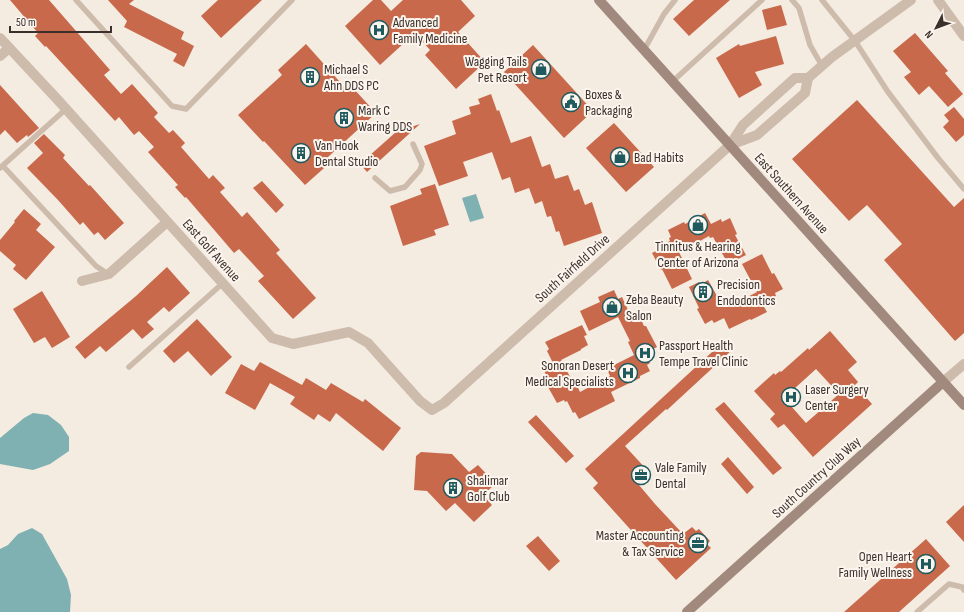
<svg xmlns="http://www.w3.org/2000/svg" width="964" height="612" font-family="'Sofia Sans Condensed',sans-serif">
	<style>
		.water { fill: #7fb0b2 }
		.building { fill: #c8694b; fill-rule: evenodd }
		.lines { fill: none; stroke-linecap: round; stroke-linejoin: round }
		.lane { stroke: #cdbbac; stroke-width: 5.5 }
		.street { stroke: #cdbbac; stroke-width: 10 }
		.secondary { stroke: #a18a7d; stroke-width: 10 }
		.labels { text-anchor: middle; stroke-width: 4; stroke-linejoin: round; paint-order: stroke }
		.poi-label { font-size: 14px; fill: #3b302b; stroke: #fbf5ee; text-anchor: start }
		.street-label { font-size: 14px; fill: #3b302b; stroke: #fbf5ee }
	</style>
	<rect width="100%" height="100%" fill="#f4ebe1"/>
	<path class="water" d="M476,194L484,218L470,222L462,198Z
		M33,413L48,415L61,425L69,437V451L50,464L33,470L0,464V438L24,418Z
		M32,528L42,534L67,579L71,595L70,612H0V549L8,545L18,534Z"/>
	<path class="building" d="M10,0H49L110,70L104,75L121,94L132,84L158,113L154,117L169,133L173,130L185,143L181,147L209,179L213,175L225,188L220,192L242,217L247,212L280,250L276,253L316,298L293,319L258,281L264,276L239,249L234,253L186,197L185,198L175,187L178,185L148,152L154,147L139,131L134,135L119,117L115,121L46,46L45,47L35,36L38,33Z
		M108,0H134L129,4L184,32L181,39L194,46L184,67L173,61L177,54L124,27L127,21Z
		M218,0H262L221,38L201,16Z
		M373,0H381L391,11L403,0H461L475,16L458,32L485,62L456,89L425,55L430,50L415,33L380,65L345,26Z
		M694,0H730L689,36L673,19Z
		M781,5L787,25L767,30L762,10Z
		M915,33L948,71L945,73L963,94L948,107L929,86L919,95L904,77L911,72L893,51Z
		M776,36L784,64L755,72L762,85L739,98L716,58L739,44L740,46Z
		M306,44L348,91L352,87L376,113L328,157L332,161L305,185L264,141L263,142L238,115L282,75L278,70Z
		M533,45L593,111L564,138L504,72Z
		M0,85L39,128L28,137L27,135L17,143L5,130L0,135Z
		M491,94L497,111L499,110L511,143L531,136L542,167L550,164L555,179L568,175L574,191L579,189L585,205L592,202L602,233L564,246L559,231L556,232L551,216L547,217L542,201L535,204L529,188L515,193L510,177L502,180L492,152L463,162L468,176L439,186L424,146L456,134L452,121L471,114L469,107L480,104L478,99Z
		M857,100L954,207L964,198V333L955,341L884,260L902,244L867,205L849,221L792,159Z
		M954,107L964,119V135L956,142L943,127L949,121L944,115Z
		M614,123L654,167L626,192L586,148Z
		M420,124L367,172L360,164L396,132Z
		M44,134L65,155L63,158L89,186L90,185L124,223L105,240L98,232L94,235L83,222L80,225L58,200L27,168L43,153L34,143Z
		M262,181L284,205L276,213L253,188Z
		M435,184L449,225L434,230L436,235L403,246L390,206L422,194L420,189Z
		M24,209L41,224L36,230L55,247L26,280L13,269L16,265L0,251V240L15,222L14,221Z
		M705,213L711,224L721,219L722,222L730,218L737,234L735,235L746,255L736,260L735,258L727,262L713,237L710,238L709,236L700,241L699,240L678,250L692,279L672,289L662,269L661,270L652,253L660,249L658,247L670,241L669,238L671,237L668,230L684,222L685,224Z
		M762,254L772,274L774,273L783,289L775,293L776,296L765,302L766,304L763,305L767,312L751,320L750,319L729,329L724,318L714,323L712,320L705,324L697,309L699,308L689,287L699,282L700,285L708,280L722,305L725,304L726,306L735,301L736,303L757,292L742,264Z
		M167,267L190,293L169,312L164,307L147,322L154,329L142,339L133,329L106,352L100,346L85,359L75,347L136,296Z
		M614,290L618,299L622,297L628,310L630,309L632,313L637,311L644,326H646L657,347L645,353L650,363L647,365L650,371L640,376V378L611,392L615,401L579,419L575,412L573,413L567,401L565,402L564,400L557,403L548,387L551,386L542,366L552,361L547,351L549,349L545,342L582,325L587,335L584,336L588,345L581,349V350L561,360L574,384L576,383L580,392L610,376L607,369L614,366V365L634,355L628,342L630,341L618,317L589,331L580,311L600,302L598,297Z
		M42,291L70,337L52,348L45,337L34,343L13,309Z
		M197,319L232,357L211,376L188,351L174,363L163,351Z
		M830,331L857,362L848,370L858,382L855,385L872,404L813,457L784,424L778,428L770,419L775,414L754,391L774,373L775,375L780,371L781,372L808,348L809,350ZM816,369L839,394L806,423L784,398Z
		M724,341L732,350L667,410L666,409L625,446L647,470L644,472L648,477L639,485L655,504L683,534L692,527L696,531L699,529L710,541L707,544L711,548L676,580L593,488L598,483L585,469Z
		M260,362L302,385L306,378L326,390L331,383L363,402L365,399L401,428L383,451L336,413L330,422L318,414L314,420L290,404L295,397L270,383L255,410L225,393L241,364L254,371Z
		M724,402L782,468L773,475L715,409Z
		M536,415L574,456L566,463L528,422Z
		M421,452L452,454L469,472L478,465L493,481V486L483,495L492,505L474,522L455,503L446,511L427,491L414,490L416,456Z
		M728,457L754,487L747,494L721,464Z
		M964,505V542L946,522Z
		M538,536L560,561L549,571L526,546Z
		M926,539L950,566L899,612H844Z"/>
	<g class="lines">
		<path class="lane" d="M76,0L172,106L186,109L292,0
			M792,0L799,8L810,45L822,66
			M822,0L855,41L888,92L938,158L964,189
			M644,50L664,14L675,0
			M673,81L762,0
			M3,166L96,266L108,274
			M0,168L66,109
			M375,178L390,191L405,187L420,170L422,164L413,144
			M129,367L223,283
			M917,612L949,584L962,587L964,590"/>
		<path class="street" d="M938,0L964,36
			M0,38L57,99L272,338L293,344L349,332L368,343L420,401L432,410L444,403L730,145L743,125L795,78H808
			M0,56L9,48
			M730,145L757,135L805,93L808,78L832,57L911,0
			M82,281L109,274L167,222
			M943,382L964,364"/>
		<path class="secondary" d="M599,0L964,405
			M687,612L943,382"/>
	</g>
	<defs>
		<g id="hospital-ring" transform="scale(1)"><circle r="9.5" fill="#fbf5ee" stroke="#1f5a5e" stroke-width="1.5"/><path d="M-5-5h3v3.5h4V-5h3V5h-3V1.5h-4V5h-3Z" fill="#1f5a5e"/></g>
		<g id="shop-ring" transform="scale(1)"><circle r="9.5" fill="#fbf5ee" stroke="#1f5a5e" stroke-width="1.5"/><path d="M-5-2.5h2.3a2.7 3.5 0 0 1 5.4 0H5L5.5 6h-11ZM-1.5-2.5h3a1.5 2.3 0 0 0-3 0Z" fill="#1f5a5e"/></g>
		<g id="building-ring" transform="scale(1)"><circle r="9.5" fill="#fbf5ee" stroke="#1f5a5e" stroke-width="1.5"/><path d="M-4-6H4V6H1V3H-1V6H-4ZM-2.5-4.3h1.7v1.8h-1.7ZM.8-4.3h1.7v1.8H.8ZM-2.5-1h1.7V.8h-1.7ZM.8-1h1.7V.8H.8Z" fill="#1f5a5e"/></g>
		<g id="civic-ring" transform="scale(1)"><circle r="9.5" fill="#fbf5ee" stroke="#1f5a5e" stroke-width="1.5"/><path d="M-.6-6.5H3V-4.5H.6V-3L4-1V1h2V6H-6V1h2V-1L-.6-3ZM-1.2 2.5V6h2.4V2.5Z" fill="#1f5a5e"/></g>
		<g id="office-ring" transform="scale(1)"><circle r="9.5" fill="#fbf5ee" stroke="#1f5a5e" stroke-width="1.5"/><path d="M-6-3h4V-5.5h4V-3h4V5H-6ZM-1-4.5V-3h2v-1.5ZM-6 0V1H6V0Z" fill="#1f5a5e"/></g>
	</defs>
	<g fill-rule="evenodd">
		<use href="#hospital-ring" x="379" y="30"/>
		<use href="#shop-ring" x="541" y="69"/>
		<use href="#building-ring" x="310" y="77"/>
		<use href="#civic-ring" x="571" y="102"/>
		<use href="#building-ring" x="344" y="118"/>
		<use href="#building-ring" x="301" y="153"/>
		<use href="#shop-ring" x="620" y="157"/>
		<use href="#shop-ring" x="698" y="225"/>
		<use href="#building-ring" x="703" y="292"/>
		<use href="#shop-ring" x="612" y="307"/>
		<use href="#hospital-ring" x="645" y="353"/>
		<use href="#hospital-ring" x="628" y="373"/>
		<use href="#hospital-ring" x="791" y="397"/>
		<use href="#office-ring" x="641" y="475"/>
		<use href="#building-ring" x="453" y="488"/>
		<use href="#office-ring" x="698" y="543"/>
		<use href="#hospital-ring" x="926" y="564"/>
	</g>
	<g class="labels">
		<g class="poi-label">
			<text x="393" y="27">Advanced<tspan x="393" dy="16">Family Medicine</tspan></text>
			<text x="527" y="66" text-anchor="end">Wagging Tails<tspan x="527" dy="16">Pet Resort</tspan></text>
			<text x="324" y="74">Michael S<tspan x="324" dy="16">Ahn DDS PC</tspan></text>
			<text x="585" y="99">Boxes &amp;<tspan x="585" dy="16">Packaging</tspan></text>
			<text x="358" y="115">Mark C<tspan x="358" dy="16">Waring DDS</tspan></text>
			<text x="315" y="150">Van Hook<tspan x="315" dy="16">Dental Studio</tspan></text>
			<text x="634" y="162">Bad Habits</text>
			<text x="698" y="251" text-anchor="middle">Tinnitus &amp; Hearing<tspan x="698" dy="16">Center of Arizona</tspan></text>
			<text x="717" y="289">Precision<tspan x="717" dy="16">Endodontics</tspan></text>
			<text x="626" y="304">Zeba Beauty<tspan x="626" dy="16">Salon</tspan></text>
			<text x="659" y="350">Passport Health<tspan x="659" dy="16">Tempe Travel Clinic</tspan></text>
			<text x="614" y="370" text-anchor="end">Sonoran Desert<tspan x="614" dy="16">Medical Specialists</tspan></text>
			<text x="805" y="394">Laser Surgery<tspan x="805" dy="16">Center</tspan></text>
			<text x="655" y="472">Vale Family<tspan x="655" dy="16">Dental</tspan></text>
			<text x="467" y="485">Shalimar<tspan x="467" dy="16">Golf Club</tspan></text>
			<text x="684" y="540" text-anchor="end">Master Accounting<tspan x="684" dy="16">&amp; Tax Service</tspan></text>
			<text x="912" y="561" text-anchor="end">Open Heart<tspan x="912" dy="16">Family Wellness</tspan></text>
		</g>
		<g class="street-label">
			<text transform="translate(792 193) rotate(48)" y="5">East Southern Avenue</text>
			<text transform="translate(212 250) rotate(48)" y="5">East Golf Avenue</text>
			<text transform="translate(572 268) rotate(-42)" y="5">South Fairfield Drive</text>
			<text transform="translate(816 477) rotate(-42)" y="5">South Country Club Way</text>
		</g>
	</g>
	<g transform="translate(936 28) rotate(228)" stroke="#fbf5ee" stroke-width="3" paint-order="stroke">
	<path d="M0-3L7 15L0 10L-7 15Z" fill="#3b302b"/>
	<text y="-6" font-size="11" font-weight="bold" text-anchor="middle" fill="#3b302b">N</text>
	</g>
	<path d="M10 26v6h101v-6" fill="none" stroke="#3b302b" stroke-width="2"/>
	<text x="16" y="26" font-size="12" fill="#3b302b" stroke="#fbf5ee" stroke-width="3" paint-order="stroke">50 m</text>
</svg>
